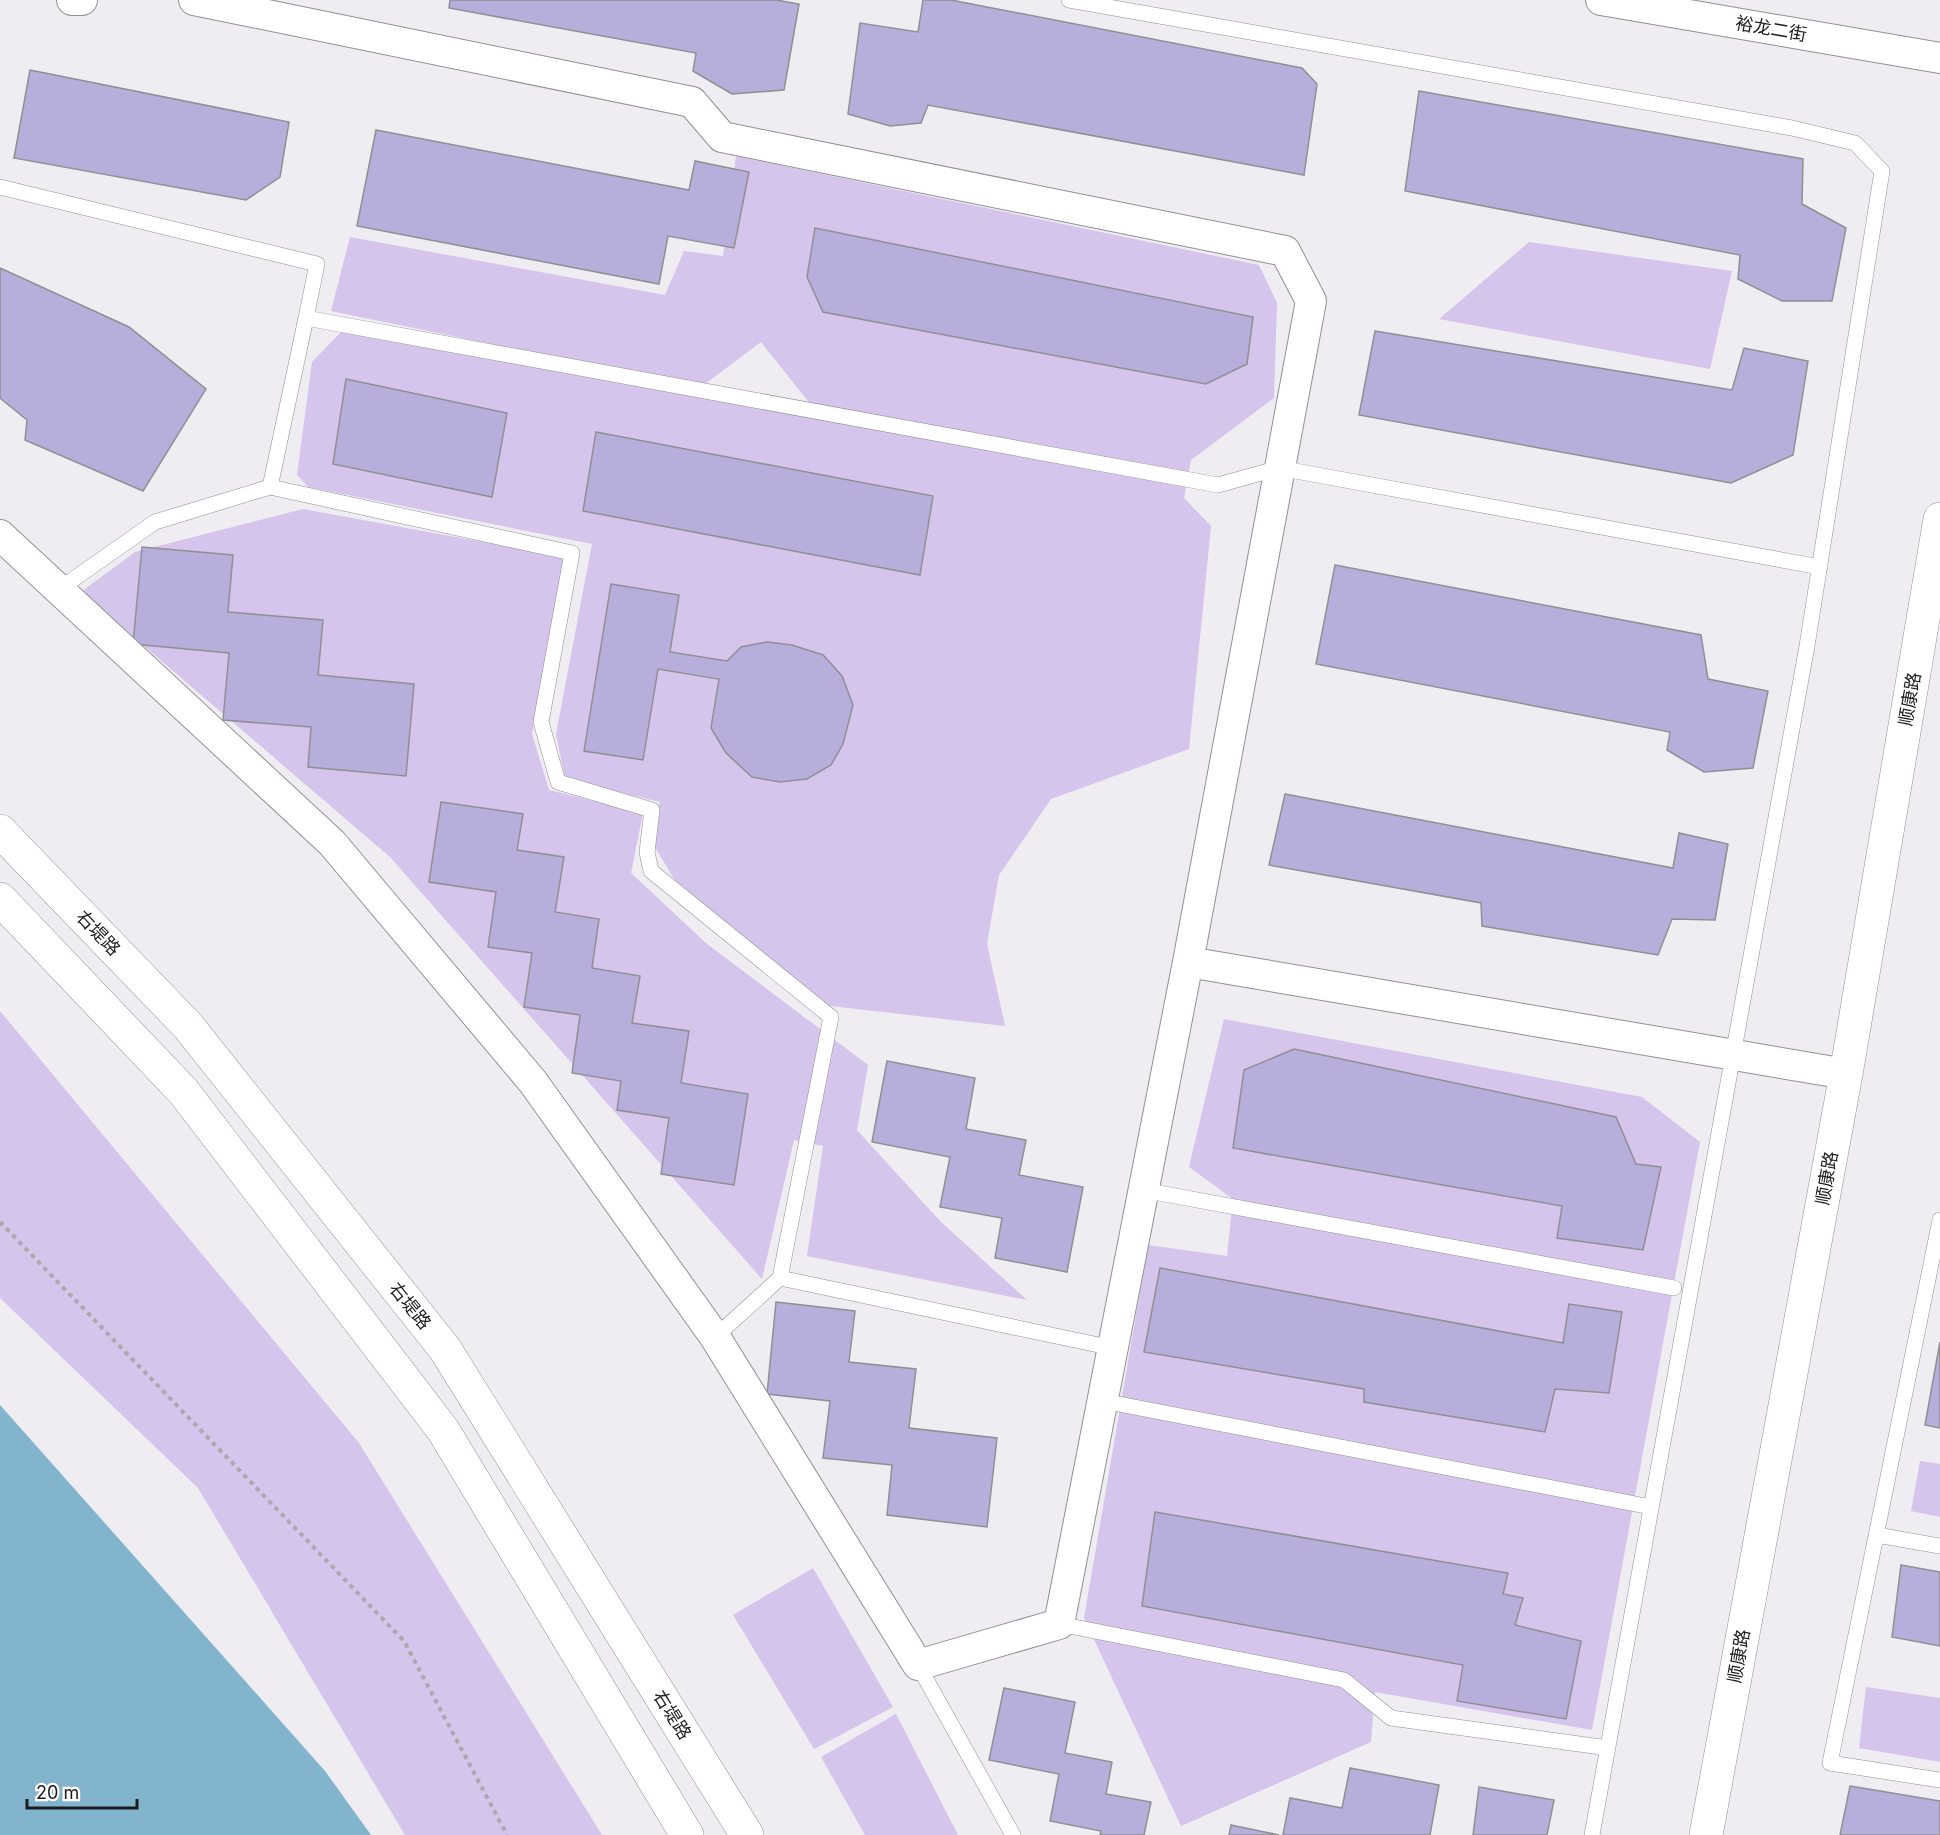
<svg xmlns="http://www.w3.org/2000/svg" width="1940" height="1835" font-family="Inter,'Noto Sans SC',sans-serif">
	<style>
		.green { fill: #d5c4ec }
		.water { fill: #83b4ce }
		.building { fill: #b8aedb; stroke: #908f94; stroke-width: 1.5 }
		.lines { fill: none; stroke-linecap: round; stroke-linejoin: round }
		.lane-casing { stroke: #929095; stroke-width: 16 }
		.street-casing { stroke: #929095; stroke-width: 32 }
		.secondary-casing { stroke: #929095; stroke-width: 34 }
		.path { stroke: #aba9ae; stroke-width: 4; stroke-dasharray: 4.5 4.5; stroke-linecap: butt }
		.lane { stroke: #fff; stroke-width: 15 }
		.street { stroke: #fff; stroke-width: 30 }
		.secondary { stroke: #fff; stroke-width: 33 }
		.labels { text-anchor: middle; stroke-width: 4.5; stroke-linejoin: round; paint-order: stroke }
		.street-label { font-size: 18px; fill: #1c1b1e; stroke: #fff }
	</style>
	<rect width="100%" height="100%" fill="#efecf2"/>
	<path class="green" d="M736,156L1259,265L1277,303L1274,398L1191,460L1184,498L1211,526L1189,749L1051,799L999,875L987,944L1005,1026L822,1005L681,890L651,841L660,802L565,779L556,734L592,544L308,487L297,475L312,362L341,332L823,420L761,342L701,387L331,311L350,237L665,295L684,251L723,256Z
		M1529,242L1732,271L1710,369L1439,319Z
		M303,509L565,557L532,734L549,790L643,813L631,873L707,944L868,1065L857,1130L940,1221L1027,1300L807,1256L823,1146L794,1140L762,1279L390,857L81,592L135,552Z
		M0,1011L359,1443L602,1835H405L198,1488L0,1298Z
		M1224,1019L1642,1097L1700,1142L1592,1730L1375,1692L1371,1742L1181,1826L1084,1618L1148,1245L1227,1256L1233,1199L1189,1167Z
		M1920,1461L1940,1464V1517L1911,1511Z
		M813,1568L893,1707L814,1749L733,1615Z
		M1866,1687L1940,1698V1762L1859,1748Z
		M896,1714L958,1835H865L821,1757Z"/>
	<path class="water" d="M0,1405L325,1771L371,1835H0Z"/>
	<path class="building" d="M450,0H776L799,4L784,90L732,94L693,71L696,53L449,8Z
		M923,0H951L1302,68L1317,84L1304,175L928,105L921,123L890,126L848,114L860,23L918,32Z
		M30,70L289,122L280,177L246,200L14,158Z
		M1419,91L1803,159L1802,204L1846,228L1832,301H1782L1738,279L1740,255L1405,191Z
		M376,130L689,190L695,161L749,172L734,248L668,236L659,284L357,226Z
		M815,228L1253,317L1247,364L1206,384L823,312L807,277Z
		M0,268L129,327L206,389L143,491L25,440L27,420L0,398Z
		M1375,331L1732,390L1744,348L1808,361L1793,455L1731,483L1359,415Z
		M346,379L507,413L492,497L333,464Z
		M596,432L933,496L920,575L583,511Z
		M142,547L233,555L228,612L323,620L318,675L414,684L406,776L308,767L311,727L223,720L229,653L133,644Z
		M1335,565L1701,635L1708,679L1768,691L1753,768L1704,772L1667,750L1670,732L1316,664Z
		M611,584L679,595L670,652L727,661L741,647L767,642L792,645L823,655L842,676L853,705L843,744L831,765L807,779L780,782L752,777L726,753L711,728L719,679L658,669L643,760L584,751Z
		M1285,794L1673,868L1679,833L1728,844L1715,920L1672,919L1658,955L1482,926L1481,903L1269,865Z
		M441,802L523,814L517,850L564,857L555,912L599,919L592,968L640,976L632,1023L689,1031L681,1083L748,1094L734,1185L661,1174L669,1118L617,1110L621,1081L572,1073L580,1015L524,1007L532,953L488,947L496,892L429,882Z
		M1294,1049L1616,1117L1636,1164L1661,1167L1643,1250L1557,1238L1562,1206L1233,1148L1244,1070Z
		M887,1061L975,1078L966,1129L1026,1140L1019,1175L1083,1187L1067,1272L995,1258L1002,1218L940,1207L950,1157L872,1142Z
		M1160,1268L1563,1343L1569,1304L1622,1312L1609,1393L1555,1389L1545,1432L1364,1402V1389L1144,1352Z
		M776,1302L855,1311L849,1362L916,1369L909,1428L997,1438L987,1527L887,1515L892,1465L823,1458L830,1401L767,1394Z
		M1940,1342V1428L1925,1425Z
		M1155,1512L1508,1573L1503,1594L1523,1598L1515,1625L1581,1641L1566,1719L1457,1701L1463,1665L1142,1606Z
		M1901,1565L1940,1572V1646L1892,1637Z
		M1004,1688L1075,1702L1065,1753L1112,1762L1106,1794L1151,1802L1144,1835H1100L1101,1831L1050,1821L1059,1774L989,1760Z
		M1350,1768L1439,1785L1430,1835H1283L1290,1798L1342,1808Z
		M1850,1786L1940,1801V1835H1840Z
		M1479,1787L1554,1800L1547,1835H1473Z
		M1231,1825L1279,1835H1229Z"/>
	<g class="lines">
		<g class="lane-casing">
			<path id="lane" d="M1069,0L1792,128L1855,143L1882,171L1807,646L1592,1835
				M0,187L317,264L306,318L1218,485L1279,468L1820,567
				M306,318L270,487L572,553L541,722L558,782L652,810L647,852L651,871L831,1017L780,1278
				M58,590L155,522L270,487
				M1143,1190L1674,1288
				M1940,1220L1830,1763L1940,1780
				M715,1337L780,1278L1113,1348
				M1103,1401L1651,1507
				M1877,1535L1940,1546
				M1059,1624L1344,1680L1391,1718L1608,1748
				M918,1665L1013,1835"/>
		</g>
		<g class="street-casing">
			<path id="street" d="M72,0H82
				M194,0L692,102L722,137L1285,251L1311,301L1188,962L1846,1074
				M1601,0L1940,58
				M0,535L332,843L533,1082L715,1337L918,1665L1059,1624L1188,962"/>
		</g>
		<g class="secondary-casing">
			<path id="secondary" d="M0,831L188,1026L445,1349L747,1835
				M0,899L183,1091L443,1430L687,1835
				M1706,1835L1846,1074L1940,519"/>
		</g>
		<path class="path" d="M0,1222L404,1641L507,1835"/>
		<use href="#lane" class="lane"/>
		<use href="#street" class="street"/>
		<use href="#secondary" class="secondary"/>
	</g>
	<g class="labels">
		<g class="street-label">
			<text transform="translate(1771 29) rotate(10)" y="6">裕龙二街</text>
			<text transform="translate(1910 699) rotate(-80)" y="6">顺康路</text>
			<text transform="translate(98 933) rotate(46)" y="6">右堤路</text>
			<text transform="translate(1827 1178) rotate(-80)" y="6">顺康路</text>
			<text transform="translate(410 1306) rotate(51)" y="6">右堤路</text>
			<text transform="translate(1739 1656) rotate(-80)" y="6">顺康路</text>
			<text transform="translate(672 1715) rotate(58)" y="6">右堤路</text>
		</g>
	</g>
	<path d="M27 1799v9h110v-9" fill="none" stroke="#1c1b1e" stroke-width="3"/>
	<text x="36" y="1799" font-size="18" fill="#1c1b1e" stroke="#ffffff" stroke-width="4.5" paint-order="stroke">20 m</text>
</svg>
